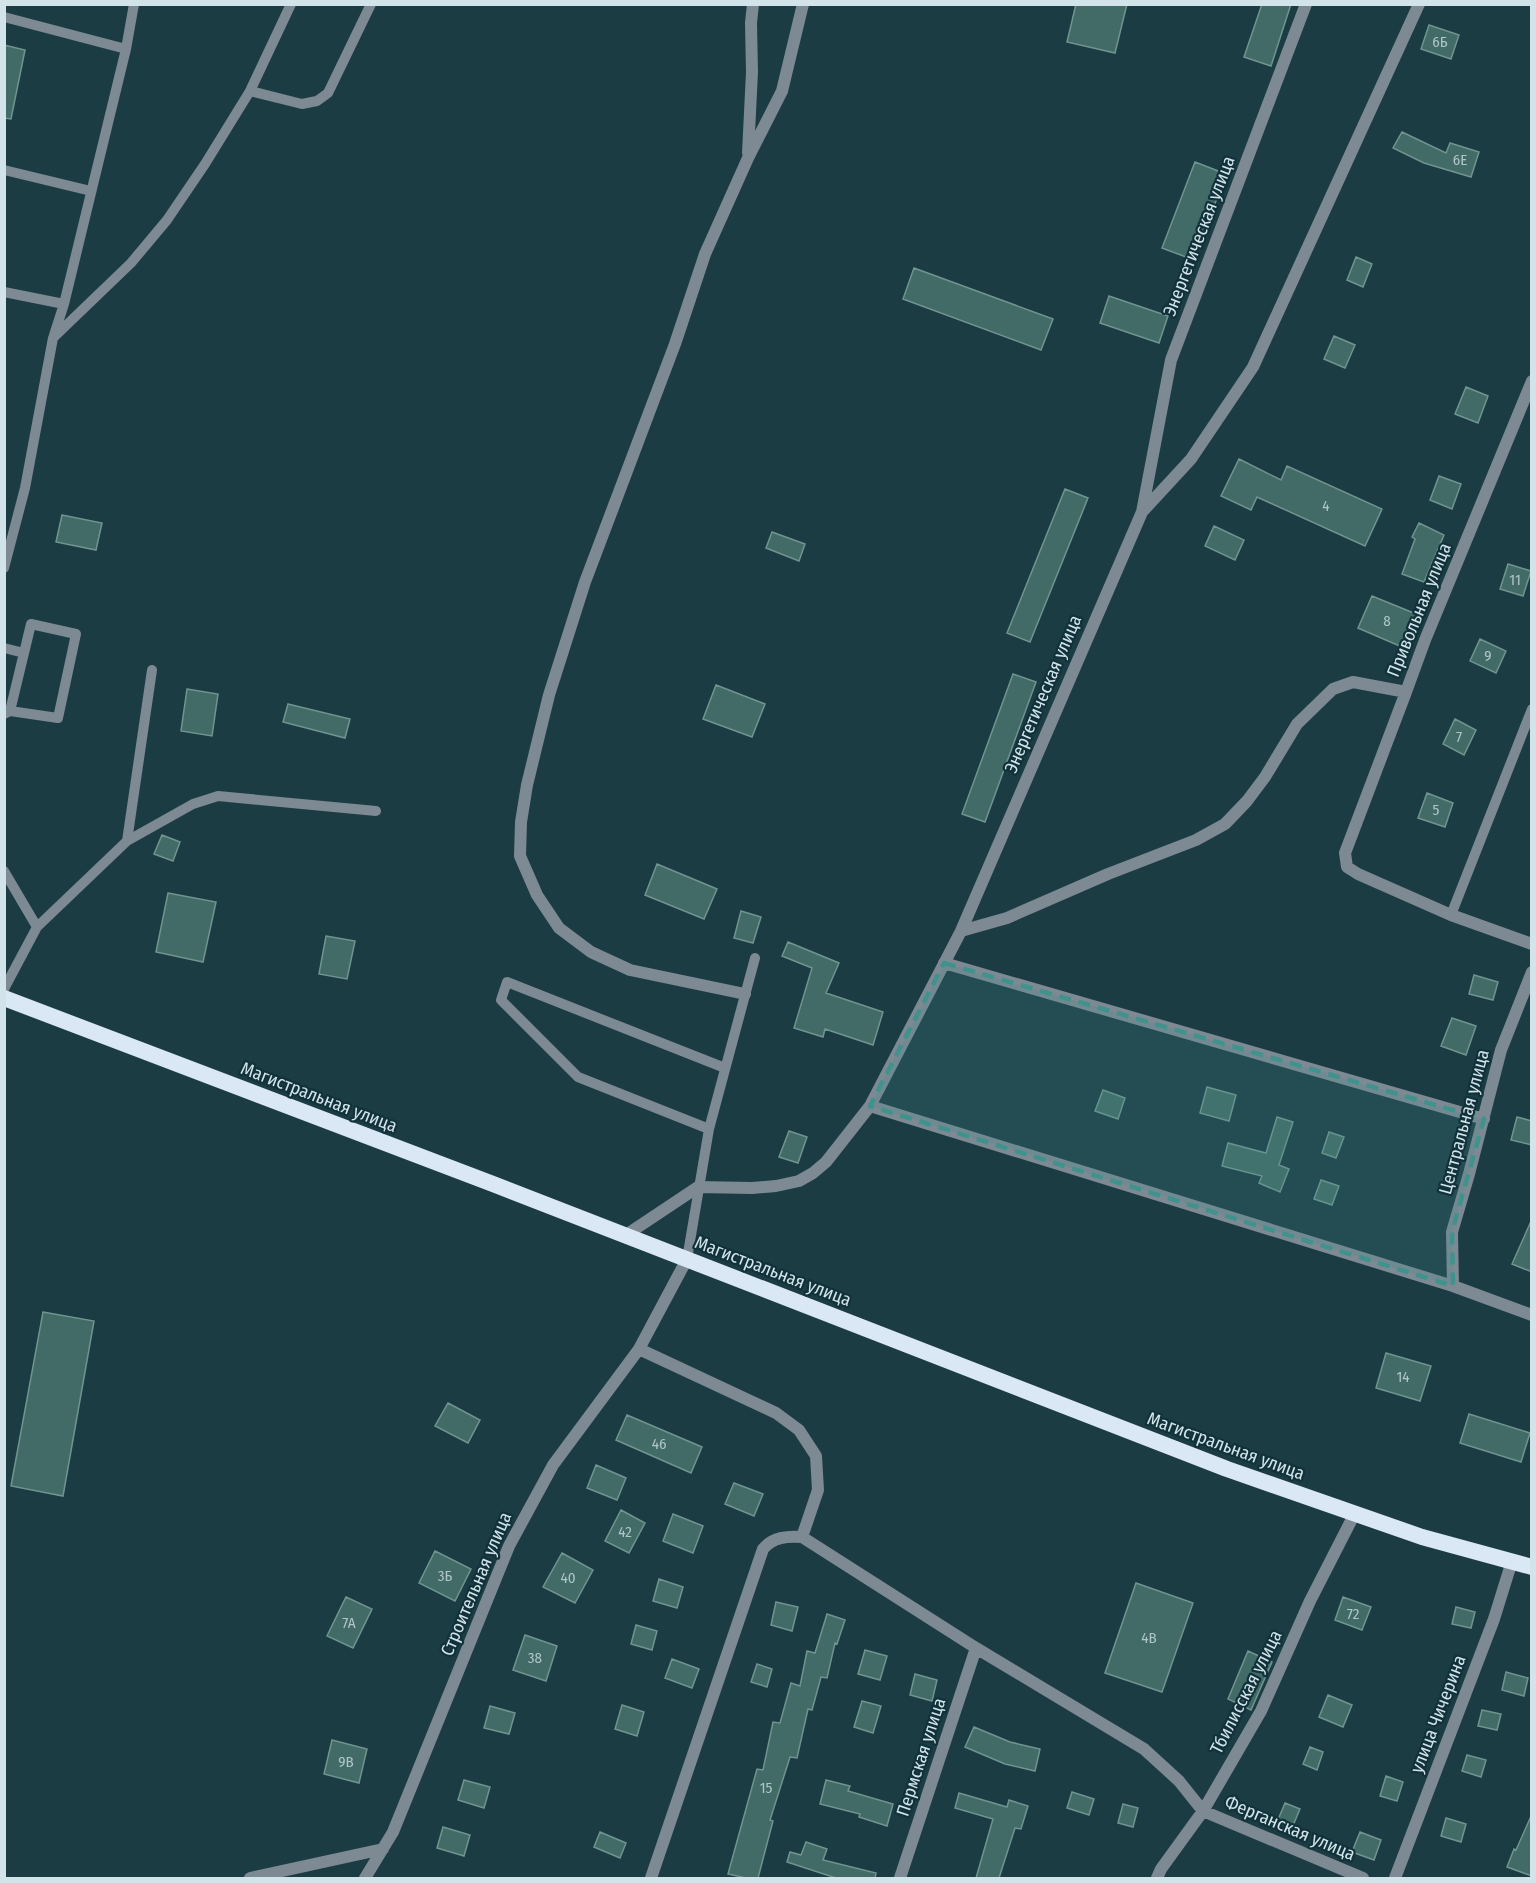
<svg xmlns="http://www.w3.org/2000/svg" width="1536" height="1883" font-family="'Fira Sans Condensed',sans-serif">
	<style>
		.building { fill: #426b67; stroke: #709490; stroke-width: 1.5 }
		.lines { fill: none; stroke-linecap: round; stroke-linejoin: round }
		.service { stroke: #7d8993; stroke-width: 10 }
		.minor { stroke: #7d8993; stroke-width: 12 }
		.trunk { stroke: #dae8f6; stroke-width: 16 }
		.marked { fill: #40928d; fill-opacity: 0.2; stroke: #40928d; stroke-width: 4.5; stroke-dasharray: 12 8; stroke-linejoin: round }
		.labels { text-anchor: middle; stroke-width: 4.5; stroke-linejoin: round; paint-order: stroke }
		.number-label { font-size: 15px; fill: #aec6c8 }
		.street-label { font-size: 18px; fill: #d2e4e9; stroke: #11323a }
	</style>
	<rect width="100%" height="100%" fill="#1c3c44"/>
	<path class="building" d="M1076,4H1127L1115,53L1067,42Z
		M1262,4H1291L1271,66L1244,57Z
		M1429,25L1459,35L1451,59L1421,49Z
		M4,45L25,50L11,119L4,118Z
		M1402,132L1446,153L1450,143L1479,152L1471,177L1424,163L1393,148Z
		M1195,162L1226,174L1194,260L1162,248Z
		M1356,257L1372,264L1363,287L1347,280Z
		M914,268L1053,319L1041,350L903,299Z
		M1109,296L1168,316L1159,343L1100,323Z
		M1334,336L1355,345L1345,368L1324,359Z
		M1466,387L1488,396L1478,423L1455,414Z
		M1239,459L1281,480L1287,466L1382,509L1365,546L1257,497L1251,510L1221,496Z
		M1439,476L1461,484L1452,509L1430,500Z
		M1065,489L1088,498L1030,642L1007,633Z
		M62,515L102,523L96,550L56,542Z
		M1419,523L1444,535L1424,582L1402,574L1415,539L1412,537Z
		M1214,526L1244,540L1235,560L1205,546Z
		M772,532L805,544L799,561L766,548Z
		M1508,564L1531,571L1523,596L1500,589Z
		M1372,596L1416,614L1402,647L1358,628Z
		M1480,639L1506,651L1496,673L1470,661Z
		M1013,674L1036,682L985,822L962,814Z
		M716,685L765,704L752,737L703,719Z
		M187,689L218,694L212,736L181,731Z
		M288,704L350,719L345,738L283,722Z
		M1455,719L1476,730L1464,755L1443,744Z
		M1427,793L1453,803L1445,827L1418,818Z
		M162,835L180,842L173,861L154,854Z
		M657,864L717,889L704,919L645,895Z
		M168,893L216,902L203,962L156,952Z
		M741,911L761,917L753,943L734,938Z
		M326,936L355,941L347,979L319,974Z
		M788,942L839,963L826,993L883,1012L873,1045L825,1029L823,1037L794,1028L812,968L782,956Z
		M1474,975L1498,982L1493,1000L1469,994Z
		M1452,1018L1476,1026L1466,1055L1441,1046Z
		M1207,1087L1236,1095L1229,1121L1200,1113Z
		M1103,1090L1125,1098L1118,1119L1095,1111Z
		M1277,1117L1293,1122L1279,1165L1289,1169L1280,1192L1259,1183L1262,1176L1222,1166L1228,1143L1266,1153Z
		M1517,1117L1532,1121V1145L1511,1140Z
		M789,1131L807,1137L798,1163L779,1157Z
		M1329,1132L1344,1137L1336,1158L1322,1153Z
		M1321,1180L1339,1186L1332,1205L1314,1199Z
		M1532,1219V1272L1512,1264Z
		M43,1312L94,1321L63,1496L11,1486Z
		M1386,1353L1431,1366L1420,1401L1376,1388Z
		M448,1403L480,1420L468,1443L435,1426Z
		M1469,1414L1530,1433L1521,1462L1460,1443Z
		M627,1415L702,1447L691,1473L616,1440Z
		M596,1465L626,1478L617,1500L587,1488Z
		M734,1483L763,1494L754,1516L725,1504Z
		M621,1510L645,1523L629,1553L605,1541Z
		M673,1514L703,1526L693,1553L663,1541Z
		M435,1551L471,1569L455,1601L419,1583Z
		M562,1553L593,1570L575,1603L543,1587Z
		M659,1579L683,1587L677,1608L653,1601Z
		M1136,1583L1193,1603L1162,1692L1105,1673Z
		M346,1597L372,1609L353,1648L327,1636Z
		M1343,1597L1371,1607L1362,1630L1335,1620Z
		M776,1602L798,1607L792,1631L771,1625Z
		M1456,1607L1475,1612L1471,1628L1452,1624Z
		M827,1614L845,1620L837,1644L835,1643L827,1678L821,1677L812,1710L808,1709L797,1758L790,1757L770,1820L773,1821L758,1878H746L728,1874L757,1769L763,1770L773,1722L780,1723L791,1683L800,1686L807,1651L815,1653Z
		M636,1625L657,1631L652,1650L631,1644Z
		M525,1635L557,1646L546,1681L513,1670Z
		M865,1650L887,1656L880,1680L858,1674Z
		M1248,1651L1272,1662L1251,1710L1228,1699Z
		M672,1659L699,1669L692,1688L665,1678Z
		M757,1664L772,1669L767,1687L751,1682Z
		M1506,1672L1528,1678L1524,1696L1502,1690Z
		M915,1674L937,1680L932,1701L910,1695Z
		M1328,1695L1352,1705L1343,1727L1319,1717Z
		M862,1701L881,1706L873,1733L854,1727Z
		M622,1705L644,1712L637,1736L615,1729Z
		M490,1706L515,1713L509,1734L484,1728Z
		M1482,1710L1501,1714L1497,1730L1478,1726Z
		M974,1727L1010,1742L1040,1749L1035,1771L1005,1764L965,1747Z
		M332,1740L367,1749L359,1783L324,1774Z
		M1310,1747L1323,1752L1317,1770L1303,1764Z
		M1467,1755L1486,1760L1481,1777L1462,1771Z
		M1386,1776L1403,1782L1397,1801L1380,1796Z
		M464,1780L490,1787L484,1808L458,1800Z
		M826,1780L850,1786L848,1791L893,1804L887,1826L859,1817L860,1814L820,1804Z
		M1072,1792L1094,1799L1089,1815L1067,1808Z
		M959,1793L1007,1807L1009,1800L1028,1806L1021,1829L1015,1828L999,1878H976L993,1819L955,1808Z
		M1285,1803L1300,1809L1292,1828L1277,1822Z
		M1123,1804L1138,1808L1133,1827L1118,1823Z
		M1532,1814V1876L1507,1867L1514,1849L1516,1850Z
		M1446,1818L1466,1824L1461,1842L1441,1836Z
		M443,1827L470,1835L464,1856L437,1848Z
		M600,1832L626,1843L620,1858L594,1847Z
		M1360,1832L1381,1840L1374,1860L1352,1852Z
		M806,1842L827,1849L823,1860L876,1873L875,1878H836L787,1862L790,1852L801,1855Z"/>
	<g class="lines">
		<path class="service" d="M4,17L126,49
			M250,91L302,104L317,101L328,93L371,4
			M4,170L91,191
			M4,292L64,304
			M54,335L64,304L126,49L134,4
			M4,568L25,488L53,338L131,263L167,220L205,164L250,91L291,4
			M4,648L24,653
			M4,714L10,711L58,718L76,634L31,624L10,711
			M127,841L193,804L218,796L376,811
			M4,871L37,927
			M1451,915L1532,709
			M4,989L37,927L127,841L152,670
			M709,1129L578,1077L501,1000L507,982L725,1068
			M687,1259L709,1129L755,958"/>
		<path class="minor" d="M748,153L752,72L751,23L753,4
			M1143,511L1191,459L1253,367L1419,4
			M1406,692L1345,853L1347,867L1358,874L1451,915L1532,944
			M961,931L1007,918L1108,874L1196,840L1225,824L1247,801L1265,777L1297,724L1333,689L1353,682L1406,692L1425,640L1532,381
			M944,963L1484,1119
			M745,994L630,970L591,952L559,928L537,895L520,856L521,822L527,785L549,695L585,582L675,344L705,254L748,158L782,91L803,4
			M870,1106L1453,1286L1532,1315
			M626,1235L698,1187L752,1188L776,1186L799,1181L813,1173L826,1162L870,1106L961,931L1142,512L1171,360L1306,4
			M1453,1286L1452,1232L1469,1174L1501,1050L1532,972
			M639,1349L776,1413L799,1430L816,1456L818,1490L802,1537
			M250,1878L383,1849
			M365,1878L393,1832L509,1546L553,1465L639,1349L687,1259
			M651,1878L763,1549C773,1537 787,1536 802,1537L976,1648L1144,1749L1179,1781L1203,1811L1363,1878
			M900,1878L976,1648
			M1157,1878L1161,1869L1203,1811L1261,1711L1310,1601L1355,1513
			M1395,1878L1494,1619L1512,1561"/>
		<path class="trunk" d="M4,998L493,1184L1227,1469L1422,1537L1532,1567"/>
	</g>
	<path class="marked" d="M944,963L1484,1119L1452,1232L1453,1286L870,1106Z"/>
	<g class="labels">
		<g class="number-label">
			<text x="1440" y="47">6Б</text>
			<text x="1460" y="165">6Е</text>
			<text x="1326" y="511">4</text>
			<text x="1515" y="585">11</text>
			<text x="1387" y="626">8</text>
			<text x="1488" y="661">9</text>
			<text x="1459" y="742">7</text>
			<text x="1436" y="815">5</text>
			<text x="1403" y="1382">14</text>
			<text x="659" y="1449">46</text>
			<text x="625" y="1537">42</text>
			<text x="445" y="1581">3Б</text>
			<text x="568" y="1583">40</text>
			<text x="1353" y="1619">72</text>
			<text x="349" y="1628">7А</text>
			<text x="1149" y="1643">4В</text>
			<text x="535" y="1663">38</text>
			<text x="346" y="1767">9В</text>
			<text x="766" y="1793">15</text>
		</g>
		<g class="street-label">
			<text transform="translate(1199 236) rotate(-69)" y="6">Энергетическая улица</text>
			<text transform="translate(1419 610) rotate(-68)" y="6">Привольная улица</text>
			<text transform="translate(1043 694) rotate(-67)" y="6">Энергетическая улица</text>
			<text transform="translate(319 1097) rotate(21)" y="6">Магистральная улица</text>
			<text transform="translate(1464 1122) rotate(-75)" y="6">Центральная улица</text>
			<text transform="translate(773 1271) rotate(21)" y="6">Магистральная улица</text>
			<text transform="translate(1226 1446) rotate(20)" y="6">Магистральная улица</text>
			<text transform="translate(476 1584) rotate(-67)" y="6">Строительная улица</text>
			<text transform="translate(1246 1692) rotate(-63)" y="6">Тбилисская улица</text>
			<text transform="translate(1438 1714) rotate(-69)" y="6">улица Чичерина</text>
			<text transform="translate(921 1757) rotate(-72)" y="6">Пермская улица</text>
			<text transform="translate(1290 1828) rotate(23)" y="6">Ферганская улица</text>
		</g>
	</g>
	<rect width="1536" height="1883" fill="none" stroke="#d2e4e9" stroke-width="12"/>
</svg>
